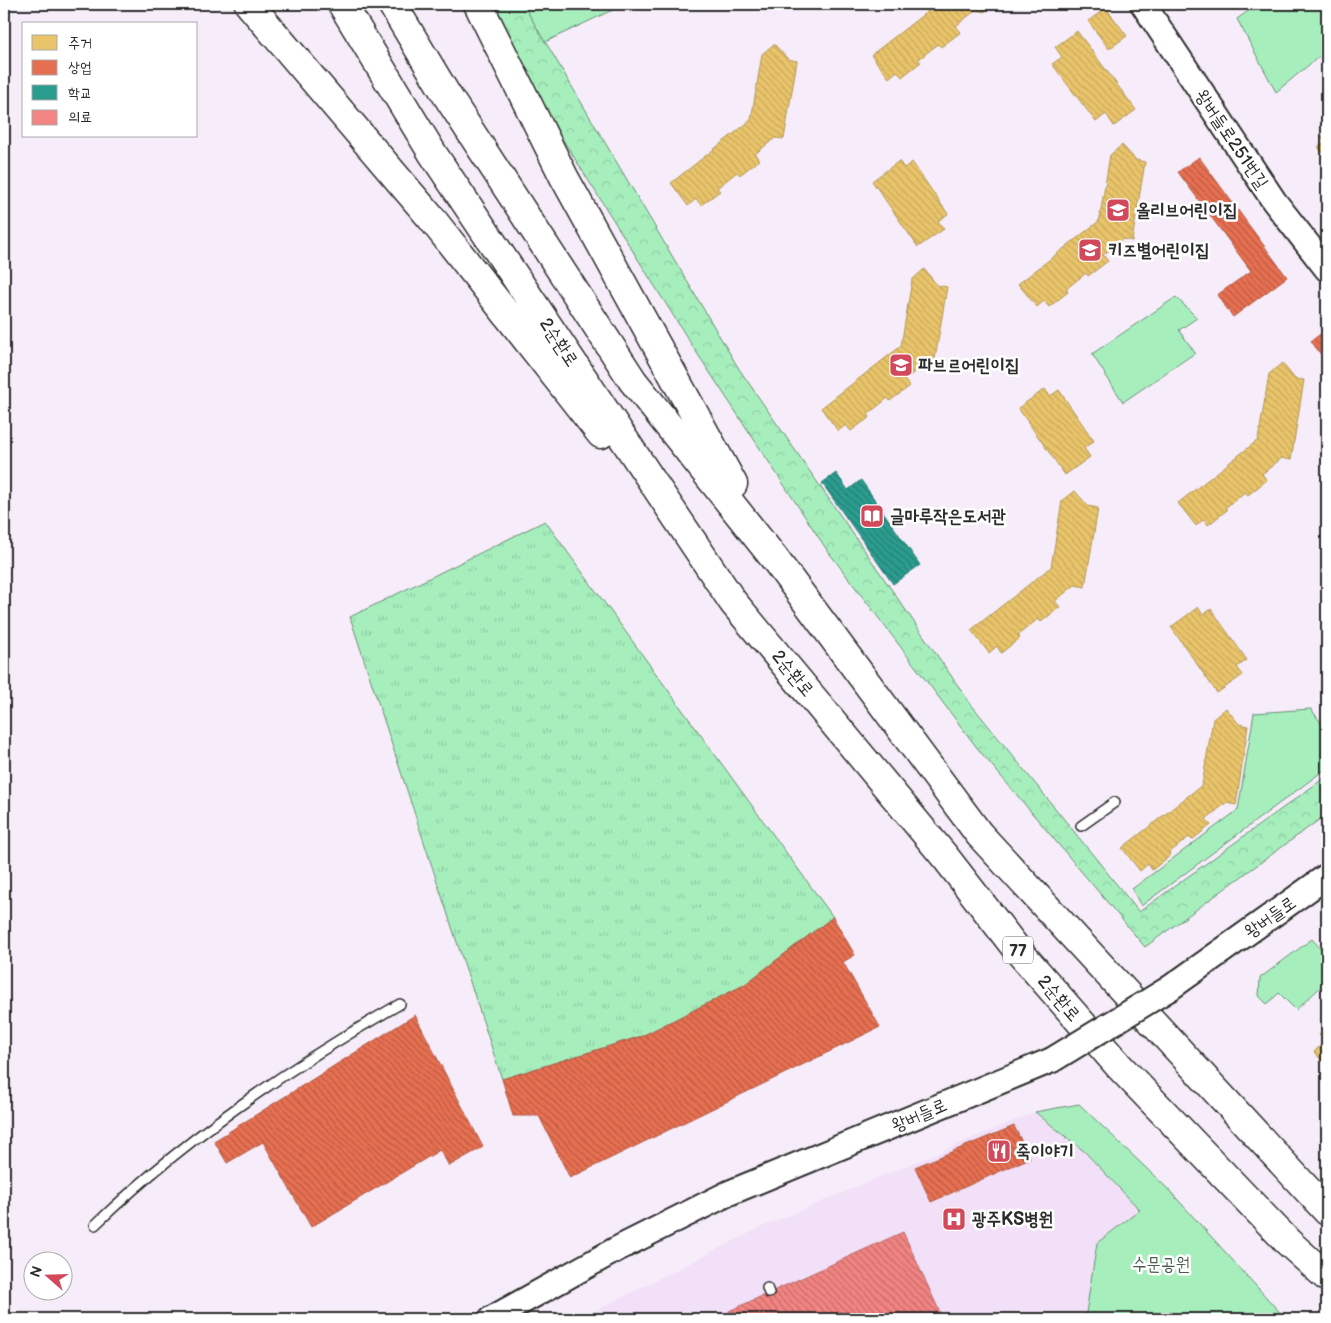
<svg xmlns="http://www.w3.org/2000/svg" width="1331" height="1323" font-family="'Balsamiq Sans','Poor Story',sans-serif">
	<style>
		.built { fill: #f1e0f7 }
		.grass { fill: url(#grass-tufts); stroke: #688d74 }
		.forest { fill: url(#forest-crowns); stroke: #688d74 }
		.green { fill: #a6efbd; stroke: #688d74 }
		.homes { fill: url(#homes-back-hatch); stroke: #b09657 }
		.shops { fill: url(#shops-back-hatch); stroke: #af5b46 }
		.schools { fill: url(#schools-back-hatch); stroke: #2a7b71 }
		.health { fill: url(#health-back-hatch); stroke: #b66968 }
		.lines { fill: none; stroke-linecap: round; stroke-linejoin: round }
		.lane-casing { stroke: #2b2b2b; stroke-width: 12 }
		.secondary-casing { stroke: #2b2b2b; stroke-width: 28 }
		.highway-casing { stroke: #2b2b2b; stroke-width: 31 }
		.lane { stroke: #fff; stroke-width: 9 }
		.secondary { stroke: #fff; stroke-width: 24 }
		.highway { stroke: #fff; stroke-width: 28 }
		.secondary-bridge-casing { stroke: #2b2b2b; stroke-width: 28; stroke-linecap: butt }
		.secondary-bridge { stroke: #fff; stroke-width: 24 }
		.labels { text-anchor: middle; stroke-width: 5; stroke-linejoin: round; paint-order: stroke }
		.shield { fill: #fff; stroke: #6b6b6b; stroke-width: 1 }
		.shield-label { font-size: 16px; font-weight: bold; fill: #2b2b2b }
		.street-label { font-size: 18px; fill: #2b2b2b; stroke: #fff }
		.poi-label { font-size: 18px; font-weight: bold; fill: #2b2b2b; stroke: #fff; text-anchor: start }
		.park-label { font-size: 18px; fill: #4a5c50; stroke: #fff }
	</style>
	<defs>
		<pattern id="grass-tufts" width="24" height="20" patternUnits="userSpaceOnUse" patternTransform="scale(1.25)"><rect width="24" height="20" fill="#a6efbd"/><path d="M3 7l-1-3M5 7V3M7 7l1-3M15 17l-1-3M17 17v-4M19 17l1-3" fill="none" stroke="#8fcda3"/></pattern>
		<pattern id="forest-crowns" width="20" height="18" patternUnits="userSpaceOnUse" patternTransform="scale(1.25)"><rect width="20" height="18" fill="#a6efbd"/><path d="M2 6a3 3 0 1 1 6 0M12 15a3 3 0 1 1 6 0" fill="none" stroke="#8fcda3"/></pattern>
		<pattern id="homes-back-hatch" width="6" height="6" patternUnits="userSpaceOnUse" patternTransform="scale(1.25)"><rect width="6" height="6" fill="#e9c46a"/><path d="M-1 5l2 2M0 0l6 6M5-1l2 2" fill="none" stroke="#c8a95c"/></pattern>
		<pattern id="shops-back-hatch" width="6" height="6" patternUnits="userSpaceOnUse" patternTransform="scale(1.25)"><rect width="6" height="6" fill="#e76f51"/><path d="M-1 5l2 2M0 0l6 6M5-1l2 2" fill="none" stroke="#bb5b43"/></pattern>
		<pattern id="schools-back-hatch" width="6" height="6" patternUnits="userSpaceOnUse" patternTransform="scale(1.25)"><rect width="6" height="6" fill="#2a9d8f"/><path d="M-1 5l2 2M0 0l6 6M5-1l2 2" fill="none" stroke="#248075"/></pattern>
		<pattern id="health-back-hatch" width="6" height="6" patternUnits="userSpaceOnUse" patternTransform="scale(1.25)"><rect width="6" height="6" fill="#f28482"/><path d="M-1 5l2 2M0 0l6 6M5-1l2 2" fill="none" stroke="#c46c6b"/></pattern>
	</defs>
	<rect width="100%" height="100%" fill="#f7edfa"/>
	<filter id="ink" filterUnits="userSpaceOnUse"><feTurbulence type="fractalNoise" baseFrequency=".02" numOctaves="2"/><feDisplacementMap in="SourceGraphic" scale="10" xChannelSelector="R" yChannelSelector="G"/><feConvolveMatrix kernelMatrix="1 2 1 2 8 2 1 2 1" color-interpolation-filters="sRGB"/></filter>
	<g filter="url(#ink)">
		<path class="built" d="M1035,1112L1085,1152L1140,1210L1097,1243L1085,1319H579L759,1228Z"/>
		<path class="grass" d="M545,521L833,917L744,985L642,1036L502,1079L350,617Z"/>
		<path class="forest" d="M491,4H523L739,369L970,703L1139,912L1327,776V814L1145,947L978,749L827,550L693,347L560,135Z"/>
		<path class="green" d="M523,4H625L545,42Z
			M1258,4H1327V50L1276,92L1237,19Z
			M1176,297L1197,318L1179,330L1195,353L1123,402L1092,354Z
			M1311,709L1327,731V768L1141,906L1132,889L1238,810L1254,713Z
			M1312,939L1327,956V981L1296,1010L1279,993L1267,1004L1259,996L1260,978Z
			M1079,1104L1168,1189L1286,1319H1085L1097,1243L1140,1210L1085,1152L1035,1112Z"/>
		<path class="homes" d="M937,4H986L985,12L976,10L956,26L961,32L941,47L938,44L918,60L921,62L902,77L897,71L889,78L871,55Z
			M1106,8L1127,36L1109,49L1088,21Z
			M1077,31L1136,110L1114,126L1106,114L1096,122L1052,64L1062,57L1055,47Z
			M774,44L788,59L797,61L784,139L775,138L755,154L759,160L740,175L737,172L717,188L720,191L701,205L696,199L688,206L671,183L751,120L762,54Z
			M1327,132V158L1318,147L1325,142L1321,137Z
			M1122,145L1136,160L1145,162L1132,241L1123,239L1103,255L1108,261L1088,276L1086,273L1066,289L1068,292L1049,307L1044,301L1037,307L1018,284L1099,221L1110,155Z
			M899,161L904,168L912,162L948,214L938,221L944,229L918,247L872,181Z
			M924,269L937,285L947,287L934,365L925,364L904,380L910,386L890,401L888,398L868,414L870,417L851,431L846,425L838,431L821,408L901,346L912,280Z
			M1282,363L1295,379L1304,380L1291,460L1282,458L1262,474L1267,480L1248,495L1245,492L1225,508L1227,510L1208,525L1204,519L1196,526L1178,503L1258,440L1269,374Z
			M1045,389L1050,396L1059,390L1094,441L1084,448L1090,457L1065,475L1018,408Z
			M1075,491L1088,506L1098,508L1085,587L1075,585L1055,601L1060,607L1041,622L1038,619L1018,635L1020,638L1001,653L997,646L989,653L971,630L1051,567L1062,501Z
			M1198,607L1203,615L1211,609L1247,660L1237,667L1243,675L1217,693L1171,627Z
			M1226,708L1239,724L1248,726L1236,805L1226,803L1206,819L1211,825L1192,840L1189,837L1169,853L1171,855L1152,870L1148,864L1140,871L1122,848L1202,785L1213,719Z
			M1327,1027V1066L1314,1052L1325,1041L1319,1035Z"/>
		<path class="shops" d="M1199,157L1287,277L1233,317L1217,295L1251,271L1178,172Z
			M1327,329V363L1311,341Z
			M833,917L855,955L843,962L880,1027L570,1178L539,1116H513L502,1079L642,1036L744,985Z
			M415,1015L483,1147L449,1166L440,1150L311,1227L263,1142L227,1163L214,1141Z
			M1014,1126L1030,1158L931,1202L915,1167Z"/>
		<path class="schools" d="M836,473L848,490L861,480L920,565L893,584L822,483Z"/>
		<path class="health" d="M903,1232L943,1319H733L729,1311Z"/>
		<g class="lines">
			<g class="lane-casing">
				<path id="lane" d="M1081,826L1115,802
					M95,1225C185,1138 291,1066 400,1004
					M767,1288L769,1293"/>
			</g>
			<g class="secondary-casing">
				<path id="secondary" d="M1143,4L1274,201L1327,269
					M1170,988L1327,876
					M491,1319L617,1249L729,1193L1052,1060"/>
			</g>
			<g class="highway-casing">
				<path id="highway" d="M249,4L432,219L601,434
					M342,4L433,154L733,602L946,858L1015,947L1119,1066L1288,1242L1327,1277
					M392,4L446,94L633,381L774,558L979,834L1327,1211
					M478,4L564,177L733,484"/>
			</g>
			<use href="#lane" class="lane"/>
			<use href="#secondary" class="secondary"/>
			<use href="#highway" class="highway"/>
			<g class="secondary-bridge-casing">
				<path id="secondary-bridge" d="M1052,1060L1170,988"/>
			</g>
			<use href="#secondary-bridge" class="secondary-bridge"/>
		</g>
	</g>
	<defs>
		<g id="school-square" transform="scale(1.25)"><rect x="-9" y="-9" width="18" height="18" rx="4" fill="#d1495b" stroke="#fff"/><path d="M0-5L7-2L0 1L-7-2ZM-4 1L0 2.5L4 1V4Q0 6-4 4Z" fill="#fff"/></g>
		<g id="library-square" transform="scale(1.25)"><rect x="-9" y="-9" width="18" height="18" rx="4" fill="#d1495b" stroke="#fff"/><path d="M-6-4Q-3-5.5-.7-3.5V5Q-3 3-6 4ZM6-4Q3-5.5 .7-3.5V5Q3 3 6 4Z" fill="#fff"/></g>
		<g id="restaurant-square" transform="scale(1.25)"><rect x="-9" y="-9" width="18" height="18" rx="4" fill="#d1495b" stroke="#fff"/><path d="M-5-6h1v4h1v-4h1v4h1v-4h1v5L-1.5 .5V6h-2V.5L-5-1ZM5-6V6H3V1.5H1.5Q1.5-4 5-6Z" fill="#fff"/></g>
		<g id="hospital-square" transform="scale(1.25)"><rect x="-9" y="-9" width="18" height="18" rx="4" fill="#d1495b" stroke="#fff"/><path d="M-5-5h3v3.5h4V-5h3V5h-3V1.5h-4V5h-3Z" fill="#fff"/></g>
	</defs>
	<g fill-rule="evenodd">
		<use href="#school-square" x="1118" y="210"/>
		<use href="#school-square" x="1090" y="250"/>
		<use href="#school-square" x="901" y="365"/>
		<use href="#library-square" x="872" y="516"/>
		<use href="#restaurant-square" x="999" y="1151"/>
		<use href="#hospital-square" x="954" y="1219"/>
	</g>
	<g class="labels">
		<rect class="shield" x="1003" y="936.5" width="30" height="27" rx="4"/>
		<g class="shield-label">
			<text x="1018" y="956">77</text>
		</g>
		<g class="street-label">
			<text transform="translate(1232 139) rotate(56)" y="6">왕버들로251번길</text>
			<text transform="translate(559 342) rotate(56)" y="6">2순환로</text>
			<text transform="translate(793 673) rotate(50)" y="6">2순환로</text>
			<text transform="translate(1270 917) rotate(-35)" y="6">왕버들로</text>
			<text transform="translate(1059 998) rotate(49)" y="6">2순환로</text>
			<text transform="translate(919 1115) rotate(-23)" y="6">왕버들로</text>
		</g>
		<g class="poi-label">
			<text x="1136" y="216">올리브어린이집</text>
			<text x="1108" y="256">키즈별어린이집</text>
			<text x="918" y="371">파브르어린이집</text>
			<text x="890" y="522">글마루작은도서관</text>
			<text x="1016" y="1157">죽이야기</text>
			<text x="972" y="1225">광주KS병원</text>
		</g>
		<g class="park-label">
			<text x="1161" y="1270">수문공원</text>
		</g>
	</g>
	<rect width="1331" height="1323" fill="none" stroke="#fff" stroke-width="20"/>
	<rect x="10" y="10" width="1311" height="1303" fill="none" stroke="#2b2b2b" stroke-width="2" filter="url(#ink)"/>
	<rect x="22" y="22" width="175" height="115" fill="#ffffff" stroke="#aaaaaa"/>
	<rect x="32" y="35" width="25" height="15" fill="#e9c46a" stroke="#aaaaaa"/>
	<text x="68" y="48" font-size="15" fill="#2b2b2b">주거</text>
	<rect x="32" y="60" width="25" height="15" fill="#e76f51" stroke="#aaaaaa"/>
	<text x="68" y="72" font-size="15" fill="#2b2b2b">상업</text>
	<rect x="32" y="85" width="25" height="15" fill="#2a9d8f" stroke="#aaaaaa"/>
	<text x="68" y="98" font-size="15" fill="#2b2b2b">학교</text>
	<rect x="32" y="110" width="25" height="15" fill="#f28482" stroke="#aaaaaa"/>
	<text x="68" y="122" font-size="15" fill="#2b2b2b">의료</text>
	<g transform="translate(48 1276) rotate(290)"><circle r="24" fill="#ffffff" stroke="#aaaaaa"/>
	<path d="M0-4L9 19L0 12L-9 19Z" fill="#d1495b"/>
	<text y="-8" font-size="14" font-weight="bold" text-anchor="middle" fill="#2b2b2b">N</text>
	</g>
</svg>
